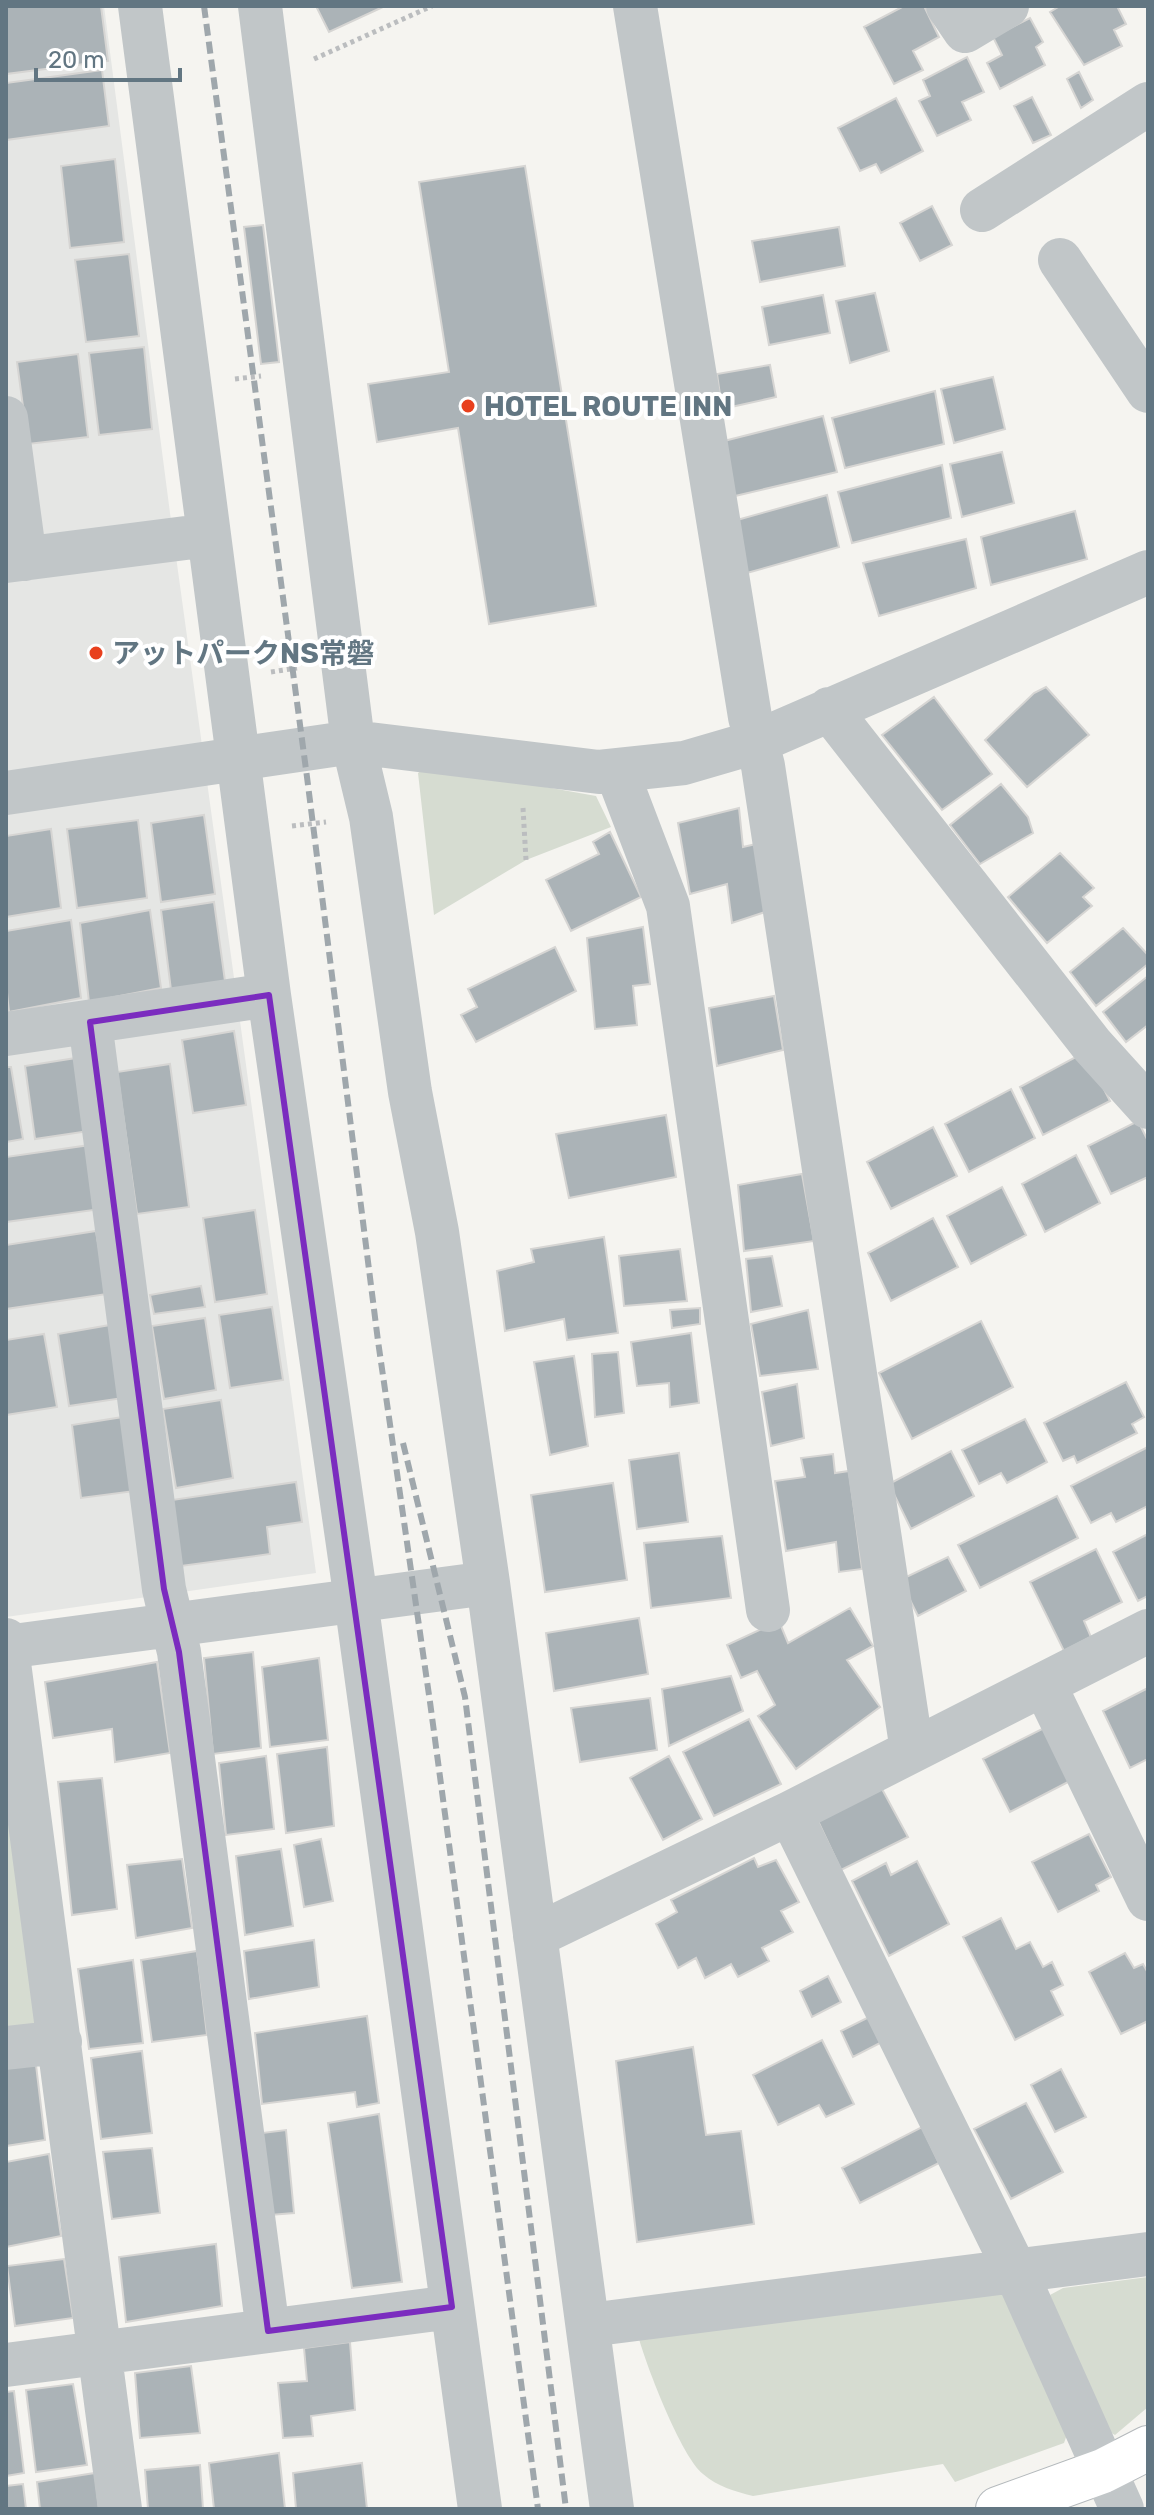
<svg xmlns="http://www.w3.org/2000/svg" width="1154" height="2515" font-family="Rubik,'Noto Sans JP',sans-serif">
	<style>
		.built { fill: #e5e6e4 }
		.green { fill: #d6dcd1 }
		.building { fill: #abb3b7; stroke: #d6d5d3; stroke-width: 2 }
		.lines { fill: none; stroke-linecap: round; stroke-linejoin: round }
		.major-casing { stroke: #b4b9bc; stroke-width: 46 }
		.path { stroke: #bbbdbf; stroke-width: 5; stroke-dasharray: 4 4; stroke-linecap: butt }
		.minor { stroke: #c1c6c8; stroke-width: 44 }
		.major { stroke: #fff; stroke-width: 44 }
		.rail { stroke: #9fa7ac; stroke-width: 6; stroke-dasharray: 12 6; stroke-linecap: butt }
		.marked { fill: none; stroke: #7b2cbf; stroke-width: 6; stroke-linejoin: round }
		.poi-dot { fill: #e8401d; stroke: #fff; stroke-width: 3 }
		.labels { text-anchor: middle; stroke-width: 8; stroke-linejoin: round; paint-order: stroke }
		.poi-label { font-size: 28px; font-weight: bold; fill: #627682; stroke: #fff; text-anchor: start }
	</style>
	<rect width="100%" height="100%" fill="#f5f4f0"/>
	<path class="built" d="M6,6H104L170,513L316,1573L6,1617Z"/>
	<path class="green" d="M428,766L596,796L611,827L526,860L434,915L418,773Z
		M6,1792L38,2026L6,2030Z
		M1148,2277V2407L1115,2435L1101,2427L1050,2295L1063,2288Z
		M994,2290L1009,2296L1071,2423L1064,2443L955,2482L943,2464L753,2496C734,2491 718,2487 703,2474C681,2456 647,2367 639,2339Z"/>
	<path class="building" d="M6,6H101L108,61L6,74Z
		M316,6H385L329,32Z
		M904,6H924L939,37L913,51L923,70L894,84L864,27Z
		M1060,6H1117L1126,24L1114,30L1122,46L1084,65L1050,12Z
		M1030,18L1043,42L1036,47L1045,65L1000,89L987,63L1002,55L993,37Z
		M967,57L984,92L962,102L971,120L937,136L919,101L930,96L923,80Z
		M102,70L109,126L6,140V83Z
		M1079,72L1093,100L1081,108L1067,79Z
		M1032,97L1051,135L1033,143L1014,106Z
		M896,98L923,151L881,173L876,164L860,171L838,128Z
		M115,159L124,242L70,248L61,166Z
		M525,166L596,606L489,624L458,428L377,442L368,384L449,372L419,182Z
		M932,206L952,245L920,261L900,223Z
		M263,225L279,362L261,364L244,227Z
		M839,227L845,266L760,282L752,241Z
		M129,254L139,336L86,342L75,260Z
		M875,293L889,351L850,363L836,301Z
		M823,295L830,333L769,345L762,307Z
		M144,347L152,429L99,435L89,353Z
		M78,354L88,437L28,444L17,362Z
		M770,365L776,397L722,409L717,374Z
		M993,377L1005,429L954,443L941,389Z
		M935,391L944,444L845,468L832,418Z
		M823,416L837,472L735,496L720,442Z
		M1002,452L1014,503L962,517L950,464Z
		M942,465L951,518L852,543L838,492Z
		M827,495L839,547L747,573L737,520Z
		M1075,511L1087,559L991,585L981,537Z
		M966,539L976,588L879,616L863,563Z
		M1046,687L1089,735L1027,787L985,740L1034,693Z
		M934,697L992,774L942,810L882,735Z
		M1001,784L1028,817L1033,833L980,864L950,825Z
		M739,808L743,847L756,844L765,912L732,923L727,884L690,894L678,823Z
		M204,815L215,894L161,902L151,823Z
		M138,820L147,898L77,908L67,829Z
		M51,829L61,908L6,917V836Z
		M610,832L641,897L571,931L546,880L599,854L593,842Z
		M1060,853L1094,888L1083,897L1092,906L1047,943L1008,897Z
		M214,902L225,981L171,990L161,910Z
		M150,910L161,988L89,1002L80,923Z
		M71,920L81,998L9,1012L6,983V931Z
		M643,927L650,984L633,986L637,1025L595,1029L587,938Z
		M1123,928L1148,955V964L1096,1006L1070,972Z
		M555,947L576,991L476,1042L461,1015L477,1007L468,989Z
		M1148,976V1025L1126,1042L1103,1012Z
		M774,996L783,1050L717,1066L709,1008Z
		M234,1031L246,1105L193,1113L182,1040Z
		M1085,1052L1110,1101L1043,1135L1020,1087Z
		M76,1058L89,1131L35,1139L25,1066Z
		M170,1064L189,1207L137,1214L117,1072Z
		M6,1067H11L23,1139L6,1142Z
		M1011,1089L1035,1138L969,1172L945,1124Z
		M666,1115L676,1177L569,1198L556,1134Z
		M1138,1121L1148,1141V1177L1111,1194L1088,1146Z
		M933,1127L957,1176L891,1209L867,1162Z
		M90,1145L101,1209L6,1222V1157Z
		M1076,1155L1100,1203L1045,1232L1022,1184Z
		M802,1174L814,1241L744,1251L738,1185Z
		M1002,1187L1026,1235L971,1264L947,1216Z
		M255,1210L267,1294L215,1302L203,1218Z
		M933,1218L958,1267L891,1301L868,1253Z
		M96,1231L107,1294L6,1309V1245Z
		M604,1237L618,1333L567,1340L564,1319L505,1331L497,1271L534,1262L531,1249Z
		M680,1249L687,1301L624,1306L619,1256Z
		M772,1256L782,1306L751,1312L746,1259Z
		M201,1286L205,1307L154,1314L150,1295Z
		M272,1307L283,1380L230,1388L219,1315Z
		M700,1308V1324L672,1328L670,1310Z
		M808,1310L818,1369L760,1376L751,1324Z
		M205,1318L216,1390L164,1399L152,1326Z
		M981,1321L1013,1387L912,1439L879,1373Z
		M110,1325L123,1398L69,1406L58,1334Z
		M691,1333L699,1403L670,1407L669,1383L637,1386L631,1342Z
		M44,1334L57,1407L6,1415V1340Z
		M618,1352L624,1413L595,1417L592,1354Z
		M574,1356L588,1446L550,1455L534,1362Z
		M1126,1382L1144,1417L1132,1424L1137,1433L1077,1463L1074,1456L1063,1461L1044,1423Z
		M797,1384L804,1438L771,1446L762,1392Z
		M221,1400L233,1478L176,1488L163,1409Z
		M123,1417L135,1491L81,1498L72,1425Z
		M1025,1419L1047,1462L1007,1483L1001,1473L979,1484L962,1450Z
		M1148,1447V1506L1116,1522L1111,1513L1091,1523L1071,1486Z
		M951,1451L974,1496L911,1529L889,1484Z
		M679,1453L688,1522L637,1529L629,1460Z
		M833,1454L835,1473L849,1471L862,1569L839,1572L836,1542L786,1551L775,1481L805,1477L801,1458Z
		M296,1482L302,1522L267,1527L270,1554L181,1566L172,1500Z
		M613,1483L627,1580L545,1592L531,1495Z
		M1057,1496L1078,1538L980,1588L958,1545Z
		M1148,1534V1596L1138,1601L1113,1552Z
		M722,1536L731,1598L651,1608L644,1543Z
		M1096,1549L1122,1602L1084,1621L1091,1637L1064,1651L1030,1582Z
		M948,1557L966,1591L918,1616L900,1580Z
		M850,1608L873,1646L847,1660L880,1707L796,1769L758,1716L775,1705L757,1671L741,1678L727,1645L779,1621L788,1643Z
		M639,1618L648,1674L554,1691L546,1633Z
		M253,1652L261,1748L213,1754L204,1658Z
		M319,1658L328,1740L270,1747L262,1667Z
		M157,1662L170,1753L115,1762L112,1729L53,1738L45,1682Z
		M731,1676L743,1711L669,1746L662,1689Z
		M1148,1688V1759L1130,1768L1103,1711Z
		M650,1698L657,1750L580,1762L571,1708Z
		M749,1719L781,1784L714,1816L683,1752Z
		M1046,1727L1072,1780L1010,1812L983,1759Z
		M327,1747L334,1826L286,1833L277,1754Z
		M266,1756L274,1829L226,1835L219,1763Z
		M669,1756L702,1819L663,1840L630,1778Z
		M102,1778L117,1909L72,1915L58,1782Z
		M882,1789L908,1837L841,1870L818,1821Z
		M1089,1834L1111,1877L1096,1885L1099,1891L1058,1912L1032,1862Z
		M321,1839L333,1901L304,1907L294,1845Z
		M281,1849L293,1926L245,1935L236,1856Z
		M754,1858L758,1867L776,1860L799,1902L781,1911L793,1932L762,1948L769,1961L738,1977L731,1964L705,1978L696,1958L678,1968L656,1924L677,1912L671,1900Z
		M182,1859L192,1928L136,1938L127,1865Z
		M917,1861L949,1924L889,1956L852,1881L886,1863L891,1875Z
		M1001,1918L1016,1949L1030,1942L1043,1967L1052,1962L1063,1985L1051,1991L1063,2015L1015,2040L963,1937Z
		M314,1940L319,1987L249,1999L244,1951Z
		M197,1951L207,2035L152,2042L141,1960Z
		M1125,1953L1134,1968L1143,1964L1148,1973V2021L1121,2034L1089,1972Z
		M133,1960L143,2043L89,2049L78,1969Z
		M828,1976L841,2002L812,2017L800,1991Z
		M367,2016L379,2103L357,2107L355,2092L262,2104L255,2033Z
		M869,2017L882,2042L853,2057L841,2031Z
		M822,2040L854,2104L826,2117L819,2105L778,2125L753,2075Z
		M693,2047L706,2135L741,2131L754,2224L637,2242L616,2061Z
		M142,2051L152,2133L101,2139L91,2058Z
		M36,2065L45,2140L6,2146V2068Z
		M1061,2069L1086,2117L1055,2132L1031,2085Z
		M1026,2103L1063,2172L1011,2199L974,2129Z
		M379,2114L402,2282L352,2288L328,2123Z
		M922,2127L939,2163L860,2203L842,2168Z
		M286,2130L294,2213L270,2215L262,2133Z
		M152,2148L160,2213L112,2219L103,2152Z
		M49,2154L61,2236L6,2247V2162Z
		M216,2244L222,2306L126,2322L119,2257Z
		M64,2259L73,2318L15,2326L7,2266Z
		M350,2342L355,2410L311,2416L313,2436L283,2438L278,2383L307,2381L304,2348Z
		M191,2366L200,2433L140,2438L135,2373Z
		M73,2384L87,2465L36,2472L26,2390Z
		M14,2391L24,2473L6,2476V2392Z
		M279,2453L285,2509H214L209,2463Z
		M362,2463L367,2509H296L293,2473Z
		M200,2465L203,2509H148L145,2470Z
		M95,2473L99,2509H40L37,2482Z
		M23,2484L26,2509H6V2486Z"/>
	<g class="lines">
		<g class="major-casing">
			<path id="major" d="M998,2509L1103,2471L1148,2448"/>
		</g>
		<path class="path" d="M314,59L432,6
			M235,379L261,376
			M271,672L297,668
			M523,808L526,860
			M292,826L326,822"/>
		<path class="minor" d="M140,6L269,995L356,1600L480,2509
			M260,6L353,742L371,817L410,1092L437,1232L488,1583L612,2509
			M635,6L750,717L763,766L912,1751
			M948,6L965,31L1007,6
			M982,210L1148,104
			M1060,260L1148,391
			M6,418L25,559
			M6,561L209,535
			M829,709L1092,1045L1148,1107
			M617,772L668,906L768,1610
			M6,793L353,742L599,772L684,763L756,742L1148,572
			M90,1022L164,1589L179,1652L268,2331
			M6,1034L269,995
			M6,1640L120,2509
			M6,1647L488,1583
			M1044,1684L1148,1899
			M790,1813L1015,2270L1122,2509
			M535,1936L790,1813L1148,1631
			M6,2048L60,2042
			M589,2325L1148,2254
			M6,2365L452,2307"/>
		<use href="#major" class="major"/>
		<path class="rail" d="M204,6L307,777L378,1341L430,1702L538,2509
			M403,1443L465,1697L566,2509"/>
	</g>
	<path class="marked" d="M269,995L452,2307L268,2331L179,1652L164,1589L90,1022Z"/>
	<g class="poi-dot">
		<circle cx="468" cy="406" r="8"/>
		<circle cx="96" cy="653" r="8"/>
	</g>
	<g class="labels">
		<g class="poi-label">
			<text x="484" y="416">HOTEL ROUTE INN</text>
			<text x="112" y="663">アットパークNS常磐</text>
		</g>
	</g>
	<rect width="1154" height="2515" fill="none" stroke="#627682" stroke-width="16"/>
	<path d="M36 68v12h144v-12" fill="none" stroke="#627682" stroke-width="4"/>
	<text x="48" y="68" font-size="24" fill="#627682" stroke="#ffffff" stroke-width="6" paint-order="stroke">20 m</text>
</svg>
